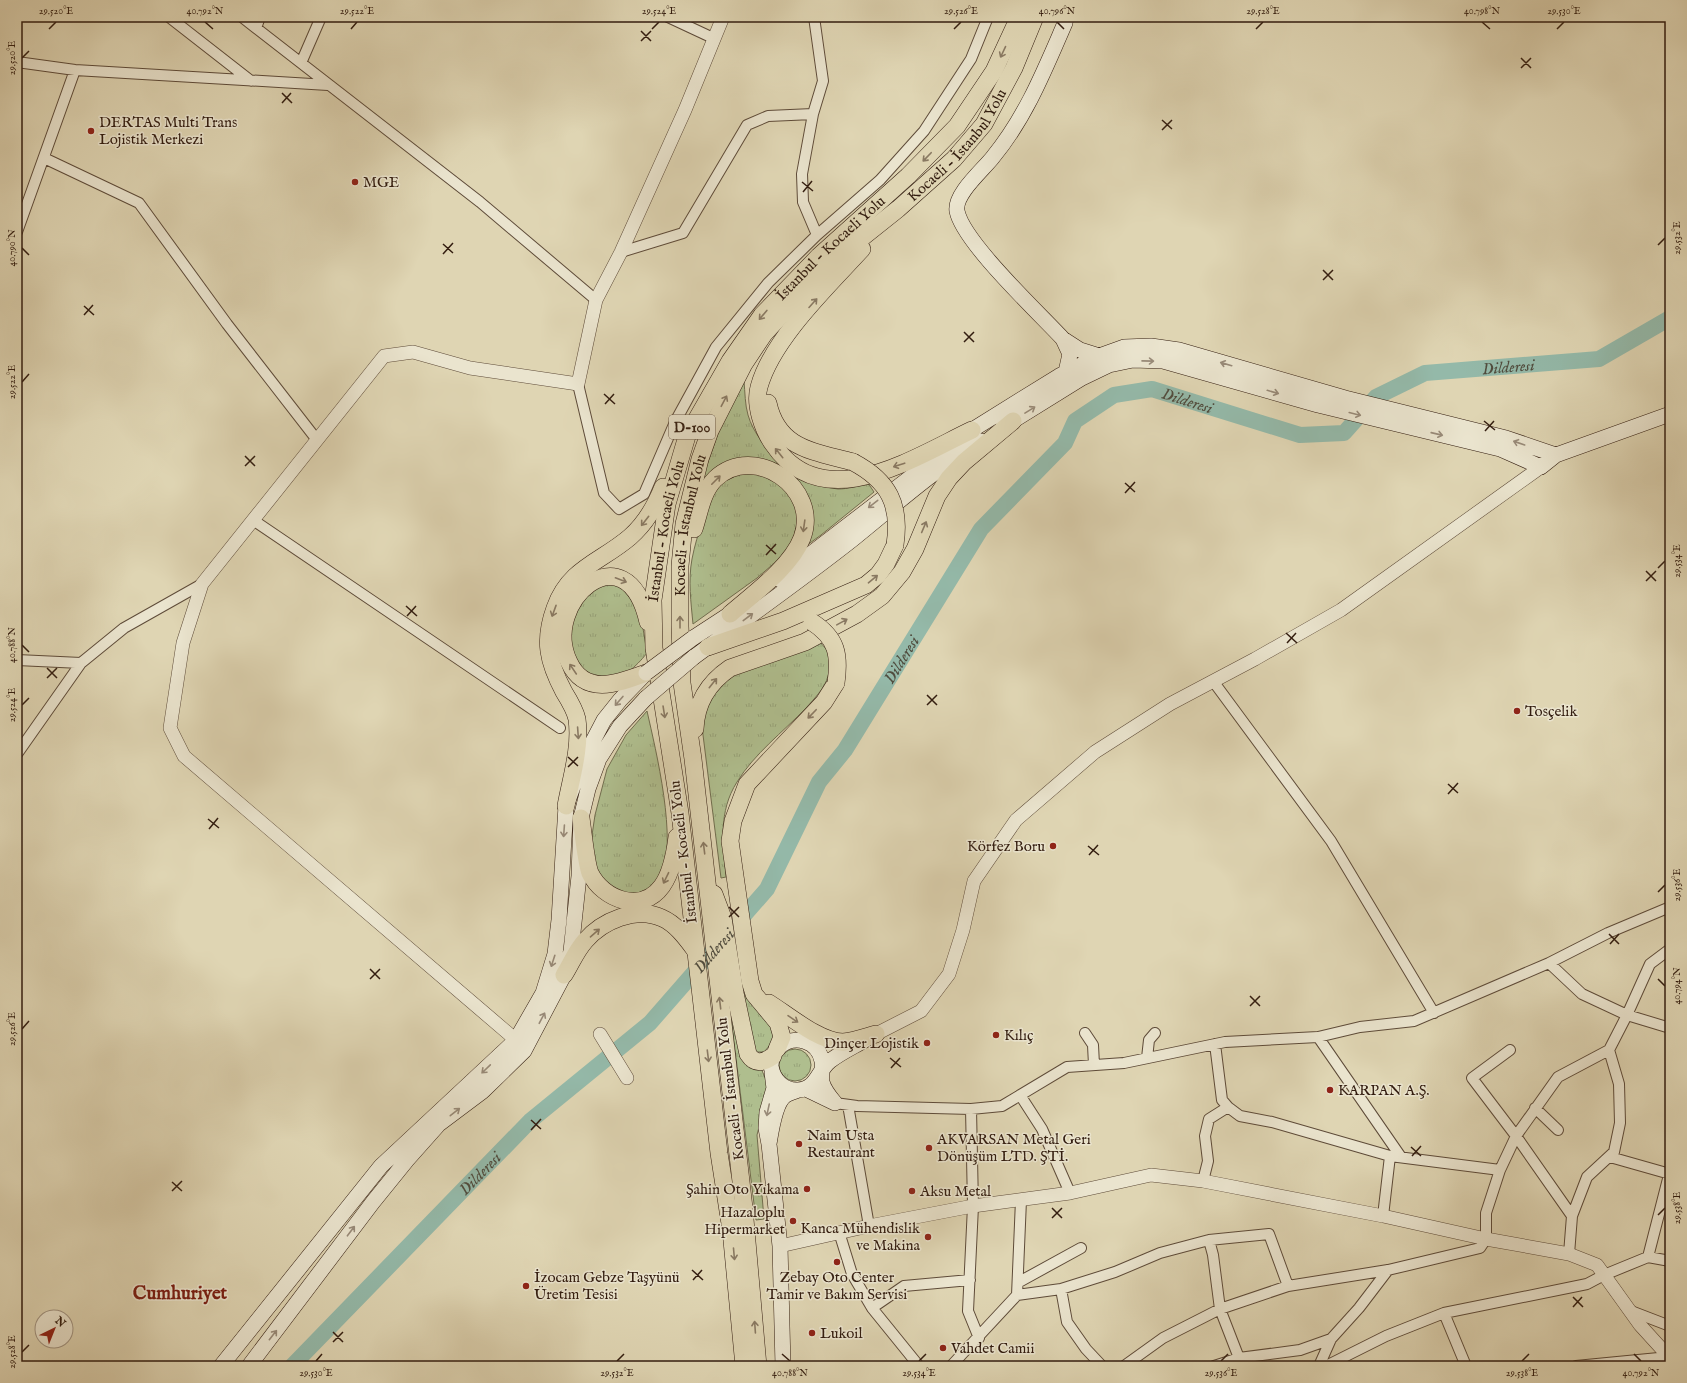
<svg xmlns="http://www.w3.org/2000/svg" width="1687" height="1383" font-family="'IM FELL English',serif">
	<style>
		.grass { fill: url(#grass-tufts); stroke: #716e4f }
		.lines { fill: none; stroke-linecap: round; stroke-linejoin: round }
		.river { stroke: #94b9a9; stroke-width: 16 }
		.minor-casing { stroke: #5e4b39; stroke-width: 12 }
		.tertiary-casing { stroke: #5e4b39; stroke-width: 14 }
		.secondary-casing { stroke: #331d10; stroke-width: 16 }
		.trunk-casing { stroke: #331d10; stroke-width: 18 }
		.minor { stroke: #eae4ce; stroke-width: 10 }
		.tertiary { stroke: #eae4ce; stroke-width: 13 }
		.secondary { stroke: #eae4ce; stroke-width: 15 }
		.trunk { stroke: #dfd5b3; stroke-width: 17 }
		.secondary-bridge-casing { stroke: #331d10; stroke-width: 16; stroke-linecap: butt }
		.trunk-bridge-casing { stroke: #331d10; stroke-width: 18; stroke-linecap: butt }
		.secondary-bridge { stroke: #eae4ce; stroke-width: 15 }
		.trunk-bridge { stroke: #dfd5b3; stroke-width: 17 }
		.oneway { stroke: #897962 }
		.oneway2 { stroke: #988a78 }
		.ticks { fill: none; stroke: #331d10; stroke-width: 1.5 }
		.poi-dot { fill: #8f2418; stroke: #eae4ce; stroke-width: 1.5 }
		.labels { text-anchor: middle; stroke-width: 3; stroke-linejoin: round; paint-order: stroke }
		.shield { fill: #eae4ce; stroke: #6a5949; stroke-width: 1 }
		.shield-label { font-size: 14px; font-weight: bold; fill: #331d10 }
		.poi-label { font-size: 15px; fill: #331d10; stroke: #eae4ce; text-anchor: start }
		.street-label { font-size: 15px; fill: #331d10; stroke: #eae4ce }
		.water-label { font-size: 16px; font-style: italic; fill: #504c3e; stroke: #eae4ce }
		.district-label { font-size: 19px; font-weight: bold; fill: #7a1f14; stroke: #eae4ce }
		.neatline { fill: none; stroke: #331d10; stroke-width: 1.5 }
		.ticks-label { font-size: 10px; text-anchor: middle; fill: #331d10 }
	</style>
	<defs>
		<pattern id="grass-tufts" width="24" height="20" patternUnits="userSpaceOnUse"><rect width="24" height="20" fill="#afbe8e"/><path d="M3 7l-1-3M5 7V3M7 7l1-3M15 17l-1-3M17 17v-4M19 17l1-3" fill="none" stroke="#97a379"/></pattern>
	</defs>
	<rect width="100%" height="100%" fill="#dfd5b3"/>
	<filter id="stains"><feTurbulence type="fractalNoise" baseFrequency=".005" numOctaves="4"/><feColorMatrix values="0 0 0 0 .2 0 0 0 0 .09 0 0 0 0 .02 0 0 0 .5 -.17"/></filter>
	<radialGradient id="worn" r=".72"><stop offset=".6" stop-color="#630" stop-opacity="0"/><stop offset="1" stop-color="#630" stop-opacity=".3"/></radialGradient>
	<path class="grass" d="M744,381C745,392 745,405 748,415C758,450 803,486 838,489C848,489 859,486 868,483L874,492L821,535L803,548L808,508L748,458C725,458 714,468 700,485L721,425Z
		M746,471L773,476L796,504L798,520L794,536L786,553L757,578L693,624C691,603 688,580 692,559C697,533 707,508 718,484Z
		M617,582L640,610L647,653C640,662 624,679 612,679C602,679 590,674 581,672L568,637L570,620L589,589Z
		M818,640L829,652C829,659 831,669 828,676C825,688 814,699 806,708C783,732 754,754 737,782C718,812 723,843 726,877L721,878L701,719L720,681Z
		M647,711C656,751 678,841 661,878C658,884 649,890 644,895L619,896L594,873L591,842L595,815L607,769L626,735Z
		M739,967L769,1017L776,1038L764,1052H756L751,1047Z
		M728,993L767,1082L768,1092L757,1135L764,1219L756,1220Z
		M779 1065a16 16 0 1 1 32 0a16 16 0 1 1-32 0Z"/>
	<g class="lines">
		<path class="river" id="s1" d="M292,1366L530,1121L650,1023L767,889L819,782L845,750L981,529L1065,443L1075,421L1114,395L1152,389L1300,435L1344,433L1376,397L1425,373L1599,359L1670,318"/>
		<g class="minor-casing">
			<path id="minor" d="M169,17L251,81
				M242,17L256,28L260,17
				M668,17L713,38
				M814,17L823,81L813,114L802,174L803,202L817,235
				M256,28L480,202L596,300
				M17,62L75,70L328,85
				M301,63L321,17
				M44,158L139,203L227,324L317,440
				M17,232L75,70
				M621,252L683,233L747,125L768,116L813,114
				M578,384L604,493L619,509L644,494L675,422L716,347L768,283L817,235L880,180L924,131L971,59L988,17
				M253,520L560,728
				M17,660L81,663L124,628L202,584
				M1213,681L1331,841L1434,1013
				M17,754L81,663
				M1549,963L1582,994L1627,1015L1670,1028
				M1085,1033L1093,1045L1094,1065
				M1318,1037L1401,1157
				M1215,1044L1222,1100L1228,1107L1240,1116L1272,1122L1390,1156L1500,1170
				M1510,1050L1472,1078L1516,1136L1572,1216
				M1147,1058L1149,1040L1155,1033
				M1020,1095L1042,1129L1070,1193
				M835,1103L857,1106L971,1109L1002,1106L1067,1067L1124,1063L1225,1042L1318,1037L1360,1027L1414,1021L1549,963L1608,933L1670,907
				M848,1105L869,1226
				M1535,1108L1558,1130
				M971,1109L973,1206L968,1311L979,1338
				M1610,1157L1670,1174
				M1203,1181L1208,1161L1205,1136L1209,1119L1228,1107
				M1383,1216L1390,1156
				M839,1232L852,1274L872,1308L919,1366
				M1209,1240L1213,1255L1220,1309L1239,1358
				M1569,1254L1572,1216L1587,1177L1614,1152L1620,1123L1619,1084L1609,1050
				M1648,1257L1670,1171
				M1019,1282L1081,1248
				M1061,1289L1067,1322L1086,1349L1102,1366
				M1017,1295L1021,1200
				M872,1308L904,1286L970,1280
				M1631,1311L1670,1326
				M1444,1313L1466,1366
				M951,1366L1017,1295L1061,1289L1115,1272L1160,1253L1209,1240L1269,1234L1288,1286
				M1124,1366L1163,1338L1220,1309L1288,1286L1388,1270L1480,1248L1486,1239V1213L1500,1170L1516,1136L1558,1077L1609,1050L1627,1015L1650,964L1670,949
				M1214,1366L1239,1358L1300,1350L1331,1339
				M1319,1366L1331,1339L1359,1308L1388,1270
				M1326,1366L1386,1336L1444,1313L1587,1284L1604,1275L1648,1257L1670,1261
				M1576,1366L1669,1357"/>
		</g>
		<g class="tertiary-casing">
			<path id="tertiary" d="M600,1034L627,1078
				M876,1034L921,1011L949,974L963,930L974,881L1016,820L1095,752L1170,704L1255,659L1341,610L1541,467
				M521,1048L516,1040L184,756L170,728L183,643L202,584L384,356L413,352L470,368L578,384L596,300L621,252L685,110L723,17
				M780,1246L869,1226L973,1206L1070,1193L1151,1175L1203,1181L1383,1216L1486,1239L1569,1254L1597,1265L1640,1325L1670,1358"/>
		</g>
		<g class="secondary-casing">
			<path id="secondary" d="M1063,339C1039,313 963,242 957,211C954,194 984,169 993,157C1026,117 1045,69 1065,23L1066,17
				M1066,372L1070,354L1063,339L1080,350L1099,356
				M1003,427L1082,378L1109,365L1133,360L1163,361L1318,405L1500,449L1541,467L1556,455L1670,414
				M778,579L972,430L1059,376L1099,356L1124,347L1151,346L1179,350L1345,398L1506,438L1556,455
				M693,638L739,608
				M694,657C747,618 801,580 853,539C895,505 935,469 981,441
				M772,1072L774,1088L767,1112L766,1128L769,1144C771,1132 775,1102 786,1095C789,1093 794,1092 798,1090
				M806,1089L835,1103C830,1097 824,1090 822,1082C821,1075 823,1068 822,1061C818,1040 794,1034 779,1047C774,1052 771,1059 771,1066C773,1080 784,1091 798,1090C817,1089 818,1070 830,1061C840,1053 853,1047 865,1040
				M769,1144L780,1246L783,1366
				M221,1366L381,1166L516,1040L543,993L555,954L559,920L566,806L582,762L604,720L620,700L646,673
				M249,1366L373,1202L407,1160L439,1124L483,1091L524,1051L564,975L571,951L579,876L581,818L588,789L599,759L620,726L646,698"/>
		</g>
		<g class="trunk-casing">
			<g id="trunk">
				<path d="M862,249C829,285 772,339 759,387C754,405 763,430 773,444C823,518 913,458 972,430"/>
				<path d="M768,403C778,449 813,451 853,462"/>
				<path d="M694,529C700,511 702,492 715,479C754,442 821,488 802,538C791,567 753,594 730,614"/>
				<path d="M708,647L783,621L866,585L878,575L886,564L895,545"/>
				<path d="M646,673C619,683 585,697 569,662C540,603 626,526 648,622"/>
				<path d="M695,729C696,703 708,683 730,668L805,642L857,614L882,596L902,572L915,549L937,496L949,478L964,462L1013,421"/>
				<path d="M566,806C571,778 581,748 577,719C575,710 569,700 564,692C548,662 543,641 555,608C569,568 601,562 630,537C646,523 655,507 663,487"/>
				<path d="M581,818C583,831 586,863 590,873C603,900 642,914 662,886C672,872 675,853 677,837"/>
				<path d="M714,894L723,918L735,993L748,1054C755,1065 763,1063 773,1056"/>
				<path d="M564,975C571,964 576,951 585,941C602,921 636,906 662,918C676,924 686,938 695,950"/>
				<path d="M769,1003C788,1015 820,1042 843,1042C854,1041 865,1037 876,1034"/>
				<path d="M777,1049L782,1037L778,1023L754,994L750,981L730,841L733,821L747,784L824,702L836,683"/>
				<path id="s2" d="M744,1366L731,1230L719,1153L680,813L654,648L653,600L667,504L687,436L730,361L762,315L819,256L908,176L957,126L994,71L1019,17"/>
				<path id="s3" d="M758,1366L744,1208L693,759L682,683L680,626V566L684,524L700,459L710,431L744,364L764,334L824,268L898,209L954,159L984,124L1014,68L1035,17"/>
			</g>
		</g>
		<use href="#minor" class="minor"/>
		<use href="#tertiary" class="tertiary"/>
		<use href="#secondary" class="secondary"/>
		<use href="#trunk" class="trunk"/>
		<g class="secondary-bridge-casing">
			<path id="secondary-bridge" d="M646,673L693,638
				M646,698L694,657"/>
		</g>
		<g class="trunk-bridge-casing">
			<path id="trunk-bridge" d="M853,462C889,481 901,505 895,545
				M812,622C837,638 840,655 836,683"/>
		</g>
		<use href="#secondary-bridge" class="secondary-bridge"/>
		<use href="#trunk-bridge" class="trunk-bridge"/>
	</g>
	<defs><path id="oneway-shaft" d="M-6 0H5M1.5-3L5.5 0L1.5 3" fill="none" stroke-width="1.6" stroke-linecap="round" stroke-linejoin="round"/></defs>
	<g class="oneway">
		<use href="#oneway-shaft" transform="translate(1003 52) rotate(115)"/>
		<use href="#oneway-shaft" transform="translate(927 157) rotate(134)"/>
		<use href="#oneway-shaft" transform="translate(813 303) rotate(-48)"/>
		<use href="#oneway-shaft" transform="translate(763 315) rotate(130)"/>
		<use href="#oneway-shaft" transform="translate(724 401) rotate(-62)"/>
		<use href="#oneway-shaft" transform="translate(779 453) rotate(-129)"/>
		<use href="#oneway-shaft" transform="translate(899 465) rotate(162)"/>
		<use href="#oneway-shaft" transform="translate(716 480) rotate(-45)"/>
		<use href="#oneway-shaft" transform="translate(645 521) rotate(128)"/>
		<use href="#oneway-shaft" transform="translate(804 526) rotate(98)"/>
		<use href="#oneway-shaft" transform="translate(924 527) rotate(-67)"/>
		<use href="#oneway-shaft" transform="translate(873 579) rotate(-40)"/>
		<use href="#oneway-shaft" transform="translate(621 580) rotate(21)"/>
		<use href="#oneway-shaft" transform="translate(554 611) rotate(110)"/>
		<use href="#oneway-shaft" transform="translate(680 622) rotate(-90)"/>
		<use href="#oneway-shaft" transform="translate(842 622) rotate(-29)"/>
		<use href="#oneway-shaft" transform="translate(573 669) rotate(-124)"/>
		<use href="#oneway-shaft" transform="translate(713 683) rotate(-51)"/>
		<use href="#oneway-shaft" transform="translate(664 712) rotate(81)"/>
		<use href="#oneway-shaft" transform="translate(812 714) rotate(134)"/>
		<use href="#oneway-shaft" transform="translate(578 733) rotate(86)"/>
		<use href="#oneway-shaft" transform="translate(704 848) rotate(-97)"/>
		<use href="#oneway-shaft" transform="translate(666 878) rotate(116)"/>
		<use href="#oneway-shaft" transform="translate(595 933) rotate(-41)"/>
		<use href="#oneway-shaft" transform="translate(720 1003) rotate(-97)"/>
		<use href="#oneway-shaft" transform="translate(793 1019) rotate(34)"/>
		<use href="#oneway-shaft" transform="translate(708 1056) rotate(83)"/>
		<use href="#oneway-shaft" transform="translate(734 1254) rotate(85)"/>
		<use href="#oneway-shaft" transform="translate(755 1327) rotate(-94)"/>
	</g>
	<g class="oneway2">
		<use href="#oneway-shaft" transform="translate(1148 361) rotate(1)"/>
		<use href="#oneway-shaft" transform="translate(1226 364) rotate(-164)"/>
		<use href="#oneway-shaft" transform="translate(1273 392) rotate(16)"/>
		<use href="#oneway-shaft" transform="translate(1030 410) rotate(-32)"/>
		<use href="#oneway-shaft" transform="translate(1355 414) rotate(14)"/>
		<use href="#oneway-shaft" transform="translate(1437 434) rotate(13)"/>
		<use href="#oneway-shaft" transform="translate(1519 443) rotate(-161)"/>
		<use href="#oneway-shaft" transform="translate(873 504) rotate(142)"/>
		<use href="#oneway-shaft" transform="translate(748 617) rotate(-37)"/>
		<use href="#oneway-shaft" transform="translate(619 701) rotate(131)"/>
		<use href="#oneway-shaft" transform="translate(564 831) rotate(94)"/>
		<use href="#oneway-shaft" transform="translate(553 961) rotate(108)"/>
		<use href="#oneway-shaft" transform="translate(542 1018) rotate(-62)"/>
		<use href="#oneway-shaft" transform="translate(486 1069) rotate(136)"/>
		<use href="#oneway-shaft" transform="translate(768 1110) rotate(102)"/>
		<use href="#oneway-shaft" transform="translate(455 1112) rotate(-38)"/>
		<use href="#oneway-shaft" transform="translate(351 1231) rotate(-53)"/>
		<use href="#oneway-shaft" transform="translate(273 1335) rotate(-52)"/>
	</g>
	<path class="ticks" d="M205,22L213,29M1057,22L1064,29M1482,22L1490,29M49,29L56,22M351,29L357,22M652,29L659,22M954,29L961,22M1256,29L1263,22M1557,29L1564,22M641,31L651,41M641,41L651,31M22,58L29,51M1521,58L1531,68M1521,68L1531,58M282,93L292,103M282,103L291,93M1162,120L1172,129M1162,130L1172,120M802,182L813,191M803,192L812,181M443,244L453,253M1658,245L1665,238M22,248L29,255M443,254L453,243M1323,270L1333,280M1323,280L1333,270M84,306L94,315M84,315L93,305M964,332L974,342M964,342L974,332M22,382L29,374M604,394L615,404M605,404L614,394M1484,421L1495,430M1485,431L1494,421M245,456L255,466M245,466L255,456M1125,483L1135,492M1125,493L1135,482M766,545L776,554M766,555L776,544M1658,568L1665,561M1646,571L1656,581M1646,581L1656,571M406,606L417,616M407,616L416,606M1286,633L1297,643M1287,643L1296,633M22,645L29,652M47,668L57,678M47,678L57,668M927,695L937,705M22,705L29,698M927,705L937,695M568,757L578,766M568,767L578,757M1448,784L1458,793M1448,794L1458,783M208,819L219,828M209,829L218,818M1088,846L1099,855M1089,855L1098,845M1658,892L1665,885M729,907L739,917M729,917L739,907M1609,934L1619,944M1610,944L1619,934M370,969L380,979M370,979L380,969M1658,979L1665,986M1250,996L1260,1006M1250,1006L1260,996M22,1029L29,1021M890,1058L901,1067M891,1068L900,1058M531,1120L541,1129M531,1130L541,1119M1411,1147L1421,1156M1412,1156L1421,1146M172,1182L182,1191M172,1191L182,1181M1052,1208L1062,1218M1658,1215L1665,1208M1052,1218L1062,1208M692,1270L703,1280M693,1280L702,1270M1573,1297L1583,1307M1573,1307L1582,1297M333,1332L343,1342M333,1342L343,1332M22,1352L29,1345M782,1354L790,1361M1634,1354L1641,1361M316,1361L322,1354M617,1361L624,1354M919,1361L926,1354M1221,1361L1228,1354M1522,1361L1529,1354"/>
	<g class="poi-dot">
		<circle cx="91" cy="131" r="4"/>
		<circle cx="355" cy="182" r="4"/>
		<circle cx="1517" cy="711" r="4"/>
		<circle cx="1053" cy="846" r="4"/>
		<circle cx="996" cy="1035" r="4"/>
		<circle cx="927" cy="1043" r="4"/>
		<circle cx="1330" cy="1090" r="4"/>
		<circle cx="799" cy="1144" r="4"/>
		<circle cx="929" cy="1148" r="4"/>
		<circle cx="807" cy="1189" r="4"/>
		<circle cx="912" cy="1191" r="4"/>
		<circle cx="793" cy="1221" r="4"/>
		<circle cx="928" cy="1237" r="4"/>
		<circle cx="837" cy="1262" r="4"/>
		<circle cx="526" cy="1286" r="4"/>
		<circle cx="812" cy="1333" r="4"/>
		<circle cx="943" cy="1348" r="4"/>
	</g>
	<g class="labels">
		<rect class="shield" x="669" y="415" width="46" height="24" rx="3"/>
		<g class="shield-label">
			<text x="692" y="432">D-100</text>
		</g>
		<g class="poi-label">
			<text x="99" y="127">DERTAS Multi Trans<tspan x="99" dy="17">Lojistik Merkezi</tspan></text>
			<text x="363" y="187">MGE</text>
			<text x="1525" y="716">Tosçelik</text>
			<text x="1045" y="851" text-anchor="end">Körfez Boru</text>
			<text x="1004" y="1040">Kılıç</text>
			<text x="919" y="1048" text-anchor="end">Dinçer Lojistik</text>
			<text x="1338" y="1095">KARPAN A.Ş.</text>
			<text x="807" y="1140">Naim Usta<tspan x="807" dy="17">Restaurant</tspan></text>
			<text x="937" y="1144">AKVARSAN Metal Geri<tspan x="937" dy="17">Dönüşüm LTD. ŞTİ.</tspan></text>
			<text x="799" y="1194" text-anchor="end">Şahin Oto Yıkama</text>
			<text x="920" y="1196">Aksu Metal</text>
			<text x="785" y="1217" text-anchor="end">Hazaloplu<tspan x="785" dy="17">Hipermarket</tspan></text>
			<text x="920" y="1233" text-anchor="end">Kanca Mühendislik<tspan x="920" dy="17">ve Makina</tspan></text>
			<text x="534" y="1282">İzocam Gebze Taşyünü<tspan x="534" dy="17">Üretim Tesisi</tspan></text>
			<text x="837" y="1282" text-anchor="middle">Zebay Oto Center<tspan x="837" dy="17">Tamir ve Bakım Servisi</tspan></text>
			<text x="820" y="1338">Lukoil</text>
			<text x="951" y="1353">Vahdet Camii</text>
		</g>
		<g class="street-label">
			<text dy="5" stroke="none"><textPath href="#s3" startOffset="1326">Kocaeli - İstanbul Yolu</textPath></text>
			<text dy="5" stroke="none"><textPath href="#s2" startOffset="1178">İstanbul - Kocaeli Yolu</textPath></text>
			<text dy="5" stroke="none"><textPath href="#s3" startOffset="846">Kocaeli - İstanbul Yolu</textPath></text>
			<text dy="5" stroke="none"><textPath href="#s2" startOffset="842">İstanbul - Kocaeli Yolu</textPath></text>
			<text transform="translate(683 852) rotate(-97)" y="5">İstanbul - Kocaeli Yolu</text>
			<text transform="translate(730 1089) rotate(-97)" y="5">Kocaeli - İstanbul Yolu</text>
		</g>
		<g class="water-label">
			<text dy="6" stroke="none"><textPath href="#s1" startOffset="1709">Dilderesi</textPath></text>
			<text dy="6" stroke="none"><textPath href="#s1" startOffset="1361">Dilderesi</textPath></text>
			<text dy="6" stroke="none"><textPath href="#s1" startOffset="941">Dilderesi</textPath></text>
			<text dy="6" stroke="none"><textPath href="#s1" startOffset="593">Dilderesi</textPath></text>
			<text dy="6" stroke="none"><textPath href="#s1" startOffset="269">Dilderesi</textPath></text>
		</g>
		<g class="district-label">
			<text x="180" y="1299">Cumhuriyet</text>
		</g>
	</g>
	<rect width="1687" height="1383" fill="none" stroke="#dfd5b3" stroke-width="44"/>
	<g transform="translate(54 1329) rotate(43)"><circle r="19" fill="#eae4ce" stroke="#a19482"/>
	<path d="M0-3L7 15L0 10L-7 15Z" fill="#8f2418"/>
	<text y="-6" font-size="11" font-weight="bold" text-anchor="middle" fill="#331d10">N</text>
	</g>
	<rect x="22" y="22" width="1643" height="1339" class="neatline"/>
	<g class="ticks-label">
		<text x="56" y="14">29.520°E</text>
		<text x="205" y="14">40.792°N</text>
		<text x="357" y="14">29.522°E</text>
		<text x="659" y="14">29.524°E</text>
		<text x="961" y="14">29.526°E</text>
		<text x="1057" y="14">40.796°N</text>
		<text x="1263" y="14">29.528°E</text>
		<text x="1482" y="14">40.798°N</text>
		<text x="1564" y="14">29.530°E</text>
		<text transform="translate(11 58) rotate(-90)" y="4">29.520°E</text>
		<text transform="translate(1676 238) rotate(-90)" y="4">29.532°E</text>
		<text transform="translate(11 248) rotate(-90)" y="4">40.790°N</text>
		<text transform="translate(11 382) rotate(-90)" y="4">29.522°E</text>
		<text transform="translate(1676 561) rotate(-90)" y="4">29.534°E</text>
		<text transform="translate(11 645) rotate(-90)" y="4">40.788°N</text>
		<text transform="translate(11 705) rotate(-90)" y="4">29.524°E</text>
		<text transform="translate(1676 885) rotate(-90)" y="4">29.536°E</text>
		<text transform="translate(1676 986) rotate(-90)" y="4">40.794°N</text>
		<text transform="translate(11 1029) rotate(-90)" y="4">29.526°E</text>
		<text transform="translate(1676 1208) rotate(-90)" y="4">29.538°E</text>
		<text transform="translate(11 1352) rotate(-90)" y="4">29.528°E</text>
		<text x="316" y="1376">29.530°E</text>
		<text x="617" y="1376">29.532°E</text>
		<text x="790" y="1376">40.788°N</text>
		<text x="919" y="1376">29.534°E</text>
		<text x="1221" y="1376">29.536°E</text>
		<text x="1522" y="1376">29.538°E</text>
		<text x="1641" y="1376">40.792°N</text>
	</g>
	<rect width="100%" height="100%" filter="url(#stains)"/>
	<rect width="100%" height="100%" fill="url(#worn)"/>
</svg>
